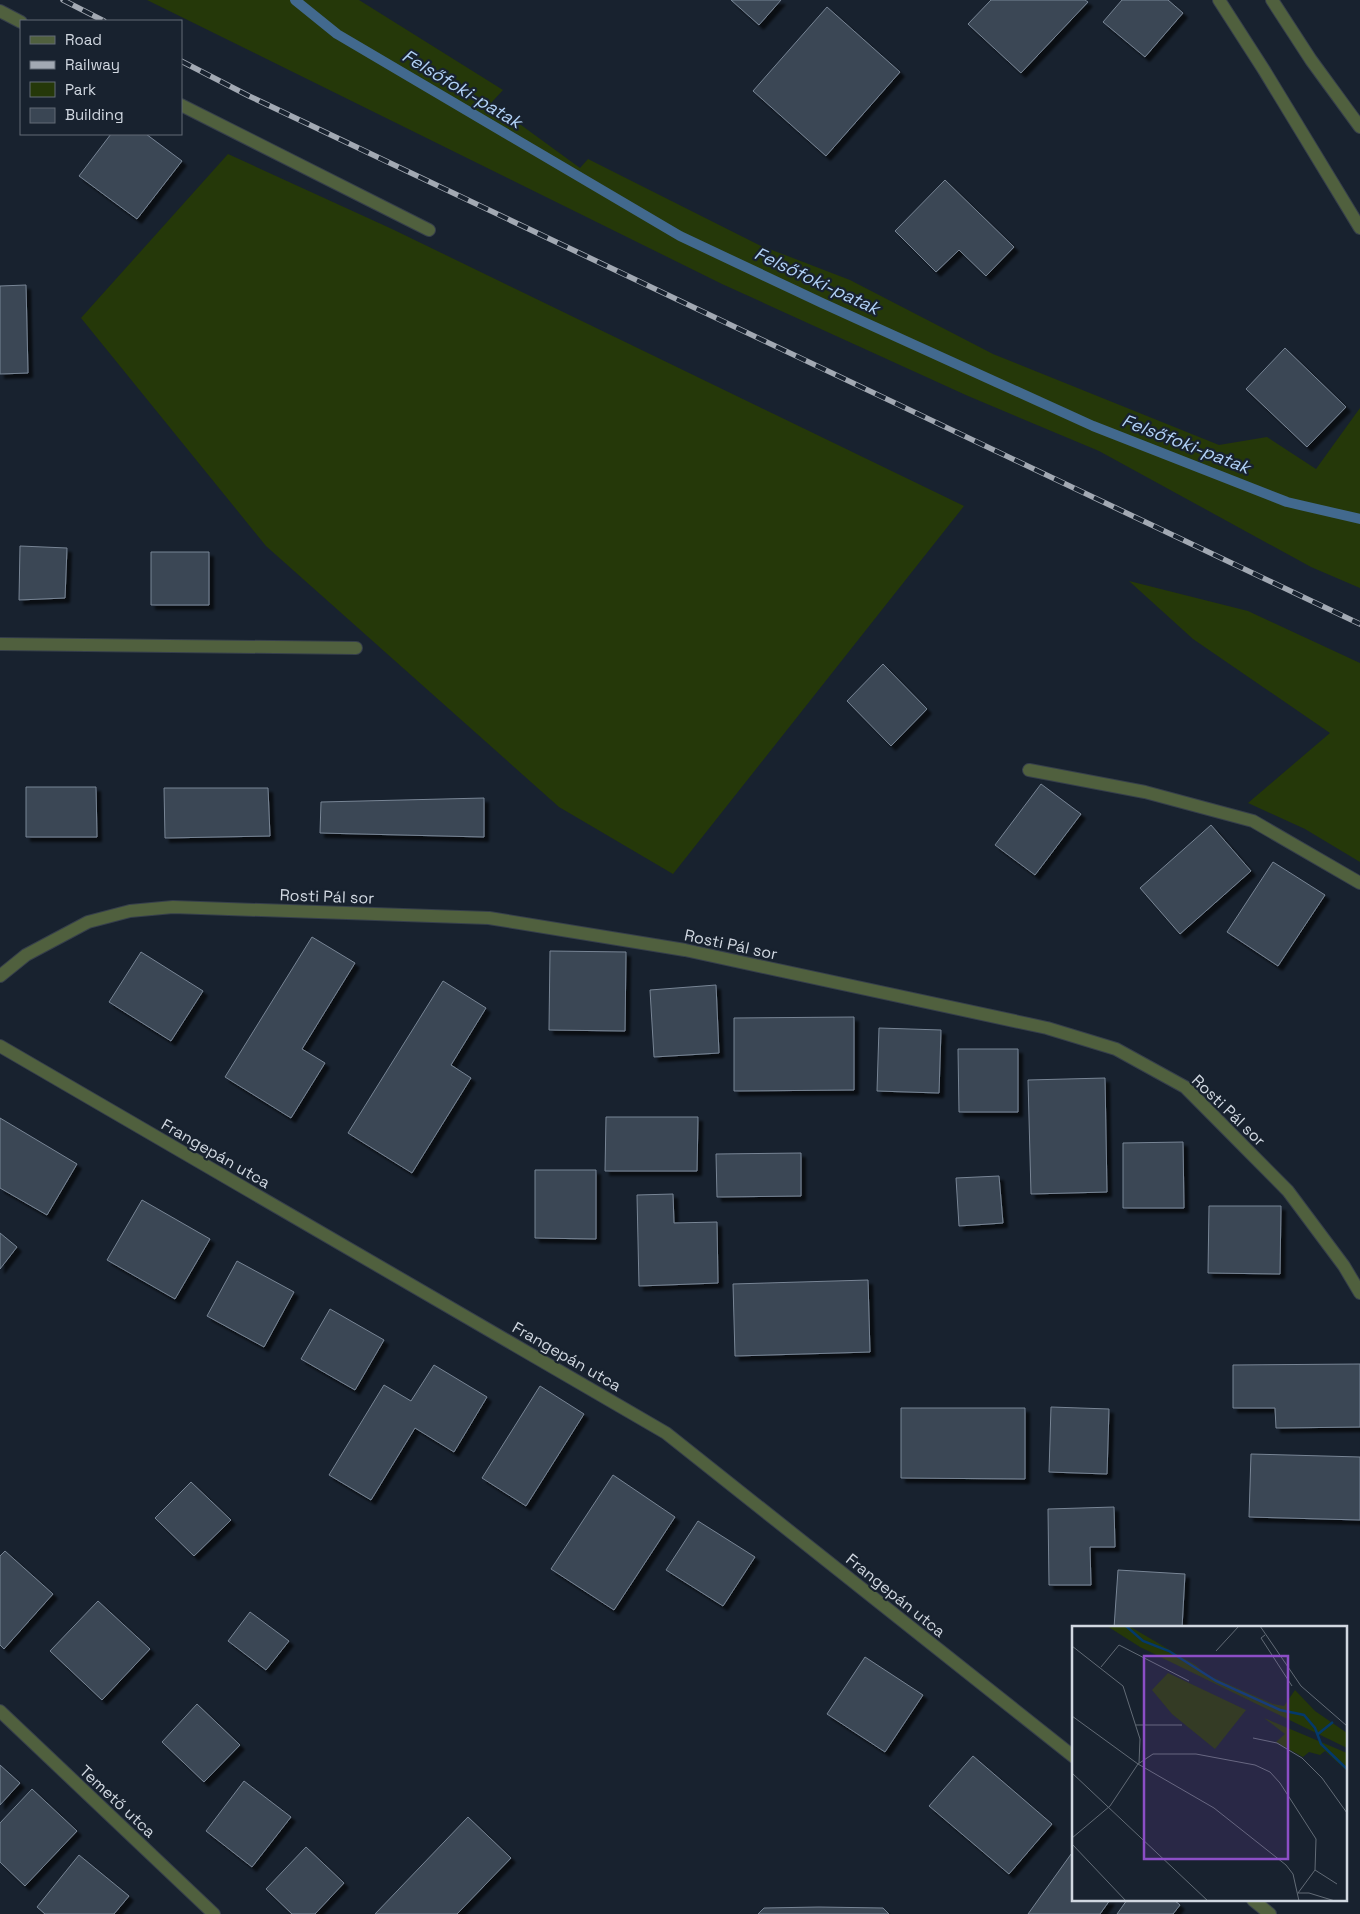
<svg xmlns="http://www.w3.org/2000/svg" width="1360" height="1914" font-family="'Space Grotesk',sans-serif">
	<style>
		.green { fill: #253809 }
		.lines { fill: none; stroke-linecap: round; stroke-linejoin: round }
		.stream { stroke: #42698e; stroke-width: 10 }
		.building { fill: #3a4654; stroke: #788595; filter: url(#shadow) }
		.service-casing { stroke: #363f4b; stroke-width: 14 }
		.minor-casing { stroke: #363f4b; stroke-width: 14 }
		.tertiary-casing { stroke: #363f4b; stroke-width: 14 }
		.service { stroke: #50603e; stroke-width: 12 }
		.minor { stroke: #50603e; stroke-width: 12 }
		.tertiary { stroke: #50603e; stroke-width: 12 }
		.rail-casing { stroke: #a2a9b3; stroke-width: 5.5 }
		.rail { stroke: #18222f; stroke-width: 4; stroke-dasharray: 11; stroke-linecap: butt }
		.labels { text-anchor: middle; stroke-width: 4.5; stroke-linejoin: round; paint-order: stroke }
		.street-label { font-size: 16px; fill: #d1d8e1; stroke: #18222f }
		.water-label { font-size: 18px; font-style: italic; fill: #b1d1f6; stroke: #18222f }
		.inset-river { fill: none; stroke: #04396b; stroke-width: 2.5 }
		.inset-road { fill: none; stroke: #626b76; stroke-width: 1 }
		.view { fill: #8c4ec6; fill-opacity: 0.15; stroke: #8c4ec6; stroke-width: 2.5 }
		.inset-edge { fill: none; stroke: #d1d8e1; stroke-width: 2.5 }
	</style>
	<defs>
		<filter id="shadow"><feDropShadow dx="4.5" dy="4.5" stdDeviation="1" flood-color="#0009"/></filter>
	</defs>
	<rect width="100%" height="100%" fill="#18222f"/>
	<path class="green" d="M147,0H359L503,90L491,103L580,168L588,159L759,245L850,280L993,354L1219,445L1267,437L1316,469L1360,408V588L1311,567L1099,451L968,396L722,284Z
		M228,154L392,229L964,506L673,874L559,807L266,546L81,318Z
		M1129,581L1248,611L1360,663V862L1305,829L1248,803L1330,733L1193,639Z"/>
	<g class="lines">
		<path class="stream" d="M295,0L337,34L680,236L822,303L1093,426L1287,502L1360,519"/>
	</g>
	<path class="building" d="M731,0H781L759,25Z
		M991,0H1085L1088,2L1021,73L968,24Z
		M1122,0H1168L1183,13L1145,57L1103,22Z
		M827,7L900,72L826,156L753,91Z
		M111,134H146L182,161L137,219L79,176Z
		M945,180L1014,247L986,276L959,250L936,272L895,231Z
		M26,285L28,373L0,374V286Z
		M1285,348L1346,407L1307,447L1246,389Z
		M20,546L67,548L65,598L19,600Z
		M151,552H209V605H151Z
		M883,664L927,709L891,746L847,701Z
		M1041,784L1081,814L1035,875L995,845Z
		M26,787H96L97,837H26Z
		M164,788H268L270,836L165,838Z
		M484,798V837L320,833L321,802Z
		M1211,825L1251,871L1180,934L1140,888Z
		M1273,862L1325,895L1278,966L1227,932Z
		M312,937L355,963L302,1049L325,1063L291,1118L225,1077Z
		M550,951L626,952L625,1031L549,1030Z
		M141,952L203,991L171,1041L109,1002Z
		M443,981L486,1008L451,1065L471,1078L412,1173L348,1133Z
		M716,985L719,1053L654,1057L650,990Z
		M854,1017V1090L734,1091V1018Z
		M879,1028L941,1030L939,1093L877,1091Z
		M958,1049H1018V1112H959Z
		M1105,1078L1107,1192L1031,1194L1028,1080Z
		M606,1117H698L697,1171H605Z
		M0,1118L77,1164L47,1215L0,1188Z
		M1183,1142L1184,1208H1123V1143Z
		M801,1153V1196L717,1197L716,1154Z
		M535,1170H596V1239L535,1238Z
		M999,1176L1003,1223L959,1226L956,1178Z
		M673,1194L674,1223L717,1222L718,1283L639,1286L637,1195Z
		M142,1200L210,1239L175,1299L107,1260Z
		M1209,1206H1281L1280,1274L1208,1273Z
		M0,1233L17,1247L0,1269Z
		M237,1261L294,1292L264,1347L207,1316Z
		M868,1280L870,1352L735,1356L733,1284Z
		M330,1309L384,1340L355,1390L301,1359Z
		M1360,1364V1427L1276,1428L1275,1408H1233V1365Z
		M434,1365L487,1397L454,1452L415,1428L371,1500L329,1475L384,1385L411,1401Z
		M540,1386L584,1414L526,1506L482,1478Z
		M1051,1407L1109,1409L1107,1474L1049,1472Z
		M901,1408H1025V1479L901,1478Z
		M1251,1454L1360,1457V1520L1249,1517Z
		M613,1475L675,1517L614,1610L551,1569Z
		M191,1482L231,1520L194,1556L155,1518Z
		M1114,1507L1115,1547H1090L1091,1585H1049L1048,1509Z
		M698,1521L755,1557L723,1606L666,1570Z
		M5,1551L53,1594L4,1649L0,1645V1556Z
		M1118,1570L1185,1574L1182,1628H1114Z
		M98,1601L150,1649L102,1700L50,1651Z
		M250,1612L289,1641L266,1670L228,1641Z
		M865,1657L923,1695L885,1752L827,1714Z
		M197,1704L240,1745L204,1782L162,1742Z
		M973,1756L1052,1824L1009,1874L929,1806Z
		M0,1765L20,1783L0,1805Z
		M244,1781L291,1817L252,1867L206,1831Z
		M32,1789L77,1831L25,1886L0,1862V1823Z
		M468,1817L511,1858L457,1914H375Z
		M306,1847L344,1883L315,1914H292L266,1889Z
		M1074,1850V1900H1110L1100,1914H1028Z
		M79,1855L129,1896L114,1914H45L37,1907Z
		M1127,1900H1174L1180,1905L1173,1914H1117Z
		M819,1907L883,1908L889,1914H758L764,1908Z"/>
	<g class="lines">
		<g class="service-casing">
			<path id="service" d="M1219,0L1264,70L1360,228
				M0,11L21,22
				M181,105L429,230
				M0,644L356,648"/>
		</g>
		<g class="minor-casing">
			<path id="minor" d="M1029,770L1145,792L1253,821L1360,883
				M0,976L26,955L88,922L130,911L173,907L489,918L685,950L1047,1028L1116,1049L1185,1087L1288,1191L1344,1266L1360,1293
				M0,1046L666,1433L1074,1757
				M0,1711L214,1914
				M1253,1900L1270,1914"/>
		</g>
		<g class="tertiary-casing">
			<path id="tertiary" d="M1272,0L1311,60L1360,127"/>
		</g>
		<use href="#service" class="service"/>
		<use href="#minor" class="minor"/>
		<use href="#tertiary" class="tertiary"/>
		<g class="rail-casing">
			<path id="rail" d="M63,0L104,21
				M181,61L249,96L1360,624"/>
		</g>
		<use href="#rail" class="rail"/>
	</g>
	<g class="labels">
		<g class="street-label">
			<text transform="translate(327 896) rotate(2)" y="6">Rosti Pál sor</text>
			<text transform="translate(731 944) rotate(12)" y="6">Rosti Pál sor</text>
			<text transform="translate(1229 1110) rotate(44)" y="6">Rosti Pál sor</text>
			<text transform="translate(216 1153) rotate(30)" y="6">Frangepán utca</text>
			<text transform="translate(567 1356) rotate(30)" y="6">Frangepán utca</text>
			<text transform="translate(896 1595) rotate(39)" y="6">Frangepán utca</text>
			<text transform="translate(118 1801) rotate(43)" y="6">Temető utca</text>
		</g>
		<g class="water-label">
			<text transform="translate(462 89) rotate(31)" y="6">Felsőfoki-patak</text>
			<text transform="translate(817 281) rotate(25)" y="6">Felsőfoki-patak</text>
			<text transform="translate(1186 444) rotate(21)" y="6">Felsőfoki-patak</text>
		</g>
	</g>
	<g transform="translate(1072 1626)">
		<rect width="275" height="275" fill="#18222f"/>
		<path d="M35,0H57L125,40L133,48L201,78L212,80L223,64L243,85L275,107V122L68,21ZM96,47L174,84L143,123L100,88L80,64ZM192,92L275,127V145L253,125L248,129L237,126L231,131L204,116L213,108Z" fill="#253809"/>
		<path class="inset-river" d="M54,0L71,15L97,25L144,55L208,84L232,89L243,102L249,118L275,143M246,108L261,96"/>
		<path class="inset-road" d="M188,0L229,60L275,100M193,9L189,12L220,60M0,20L51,60L68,113L67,137M144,25L167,0M29,41L47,19L117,55M0,90L66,138L142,182L214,239L221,248L227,275M64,99H110M181,112L205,117L230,132L250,152L275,187M0,147L136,275M0,212L38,180L66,138L81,128H124L183,139L198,146L208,157L244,213L243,244L226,267M0,218L54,275M243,244L265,258M226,267H237L263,275"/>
		<path class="view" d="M72,30H216V233H72Z"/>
		<rect width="275" height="275" class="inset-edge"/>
	</g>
	<rect x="20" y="20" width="162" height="115" fill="#18222f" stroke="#626b76"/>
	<rect x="30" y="36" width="25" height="8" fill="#50603e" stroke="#626b76"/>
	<text x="65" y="45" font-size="15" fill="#d1d8e1">Road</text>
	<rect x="30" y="61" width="25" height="8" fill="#a2a9b3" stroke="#626b76"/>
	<text x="65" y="70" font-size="15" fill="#d1d8e1">Railway</text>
	<rect x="30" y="82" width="25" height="15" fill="#253809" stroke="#626b76"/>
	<text x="65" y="95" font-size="15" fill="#d1d8e1">Park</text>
	<rect x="30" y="108" width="25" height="15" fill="#3a4654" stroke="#626b76"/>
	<text x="65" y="120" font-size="15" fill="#d1d8e1">Building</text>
</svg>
